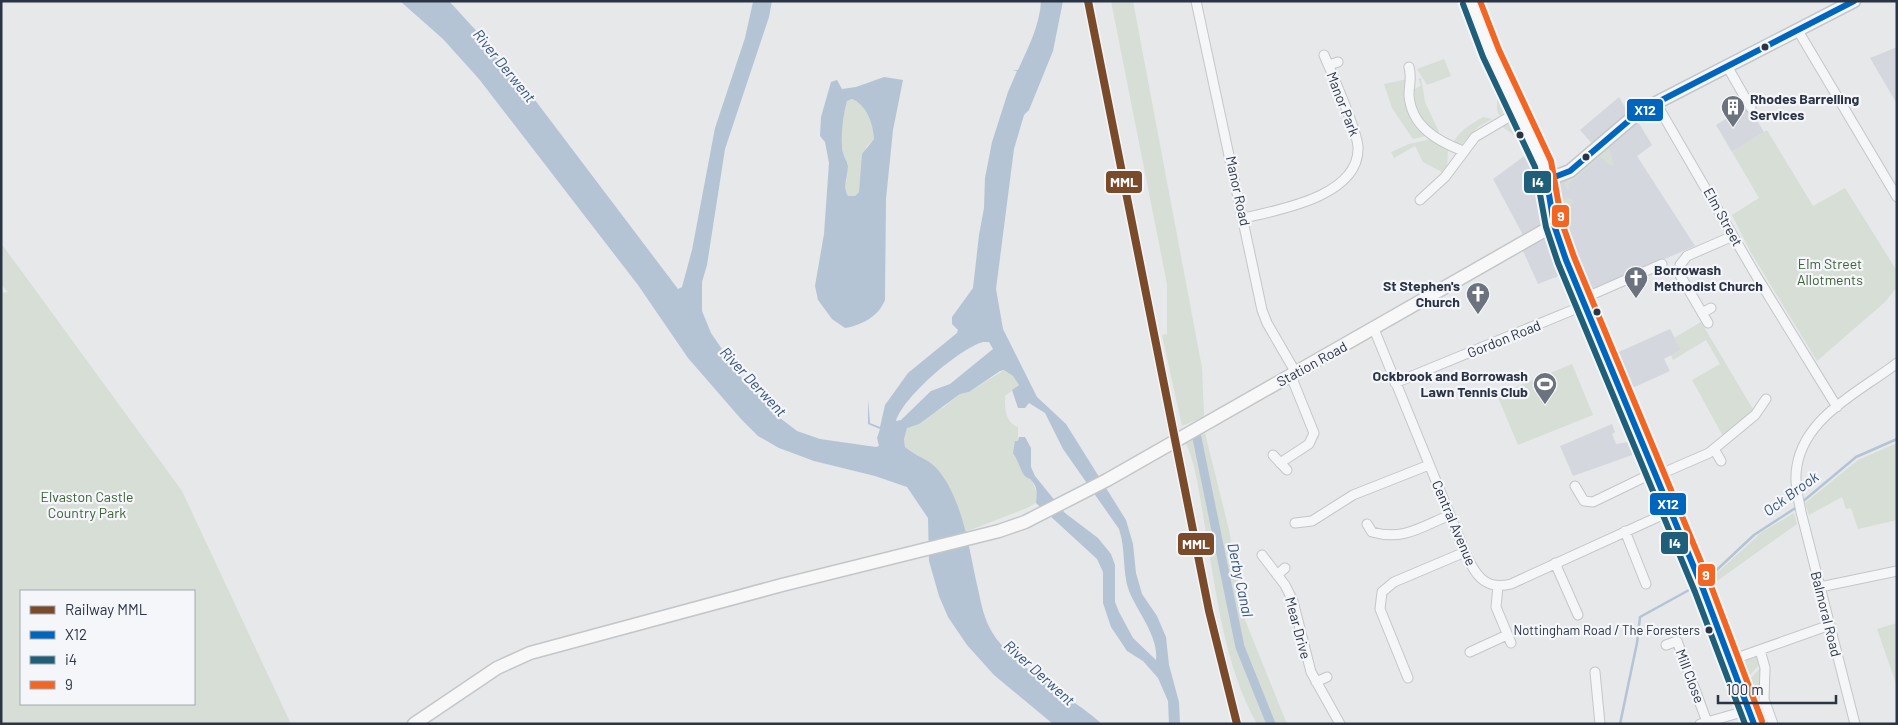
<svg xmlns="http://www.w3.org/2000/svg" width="1898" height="725" font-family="Barlow,sans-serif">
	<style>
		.built { fill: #d4d7dd }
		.green { fill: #d6ded6; fill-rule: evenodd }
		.water { fill: #b4c4d5; fill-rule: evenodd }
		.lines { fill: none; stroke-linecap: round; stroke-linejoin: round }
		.stream { stroke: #b4c4d5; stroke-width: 2.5 }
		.canal { stroke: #b4c4d5; stroke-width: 9 }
		.street-casing { stroke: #c4c6c8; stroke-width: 11 }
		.secondary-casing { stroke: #c4c6c8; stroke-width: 15 }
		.primary-casing { stroke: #c2c5c8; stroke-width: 18 }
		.street { stroke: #f5f6f7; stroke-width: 9 }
		.secondary { stroke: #f8f8f8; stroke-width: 12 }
		.primary { stroke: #f8f8f8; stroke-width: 15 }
		.bus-1-casing { stroke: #f4f6f9; stroke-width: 10 }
		.bus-2-casing { stroke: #f4f6f9; stroke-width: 10 }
		.bus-3-casing { stroke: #f4f6f9; stroke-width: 10 }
		.bus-1 { stroke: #0065bd; stroke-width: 6 }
		.bus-2 { stroke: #1f5f7a; stroke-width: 6 }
		.bus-3 { stroke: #f26522; stroke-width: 6 }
		.rail-1-casing { stroke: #f4f6f9; stroke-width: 11 }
		.rail-1 { stroke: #7a4b2a; stroke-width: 8 }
		.bus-dot { fill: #2b3445; stroke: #f4f6f9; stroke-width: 2 }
		.labels { text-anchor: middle; stroke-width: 4.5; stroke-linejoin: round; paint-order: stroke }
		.bus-label { font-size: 13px; fill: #2b3445; stroke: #f4f6f9; text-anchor: end }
		.poi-label { font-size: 14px; font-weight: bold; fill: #2b3445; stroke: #f4f6f9; text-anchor: start }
		.street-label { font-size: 14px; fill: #2b3445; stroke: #f4f6f9 }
		.park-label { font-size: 14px; fill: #3f6138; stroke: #f4f6f9 }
		.water-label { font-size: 15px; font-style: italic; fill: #34527a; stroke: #f4f6f9 }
		.line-badge { stroke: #f4f6f9; stroke-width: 2 }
		.badge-label { font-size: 14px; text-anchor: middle; font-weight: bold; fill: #fff }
	</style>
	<rect width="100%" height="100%" fill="#e6e8ea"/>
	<path class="built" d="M1897,47V104L1870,58Z
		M1619,97L1629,114L1640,125L1652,145L1637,156L1695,246L1585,293L1574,270L1538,284L1523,251L1524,237L1493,179L1534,149L1542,170L1572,165L1594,146L1580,130Z
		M1743,108L1751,111L1764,132L1732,152L1716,125Z
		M1670,329L1681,350L1664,359L1670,371L1628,390L1612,355Z
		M1612,424L1615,432L1612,434L1616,444L1633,441L1638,453L1573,476L1560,446Z"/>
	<path class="green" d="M1111,1H1133L1202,368L1204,417L1182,426L1162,335L1167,334V284Z
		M1444,59L1451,76L1427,85L1417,69Z
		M1421,78L1425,102L1439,132L1434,134C1422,120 1414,110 1414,90L1421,85L1418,79Z
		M1497,78L1510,104L1501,115H1499L1497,110Z
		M1407,79L1412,118L1426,136L1413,139L1392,108L1384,84Z
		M852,99C867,105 873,124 874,139L866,147L859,192L855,196H848C842,186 849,177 848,166C847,159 842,154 842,147C841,131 842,116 847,101Z
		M1483,117L1492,119L1478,127L1462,144L1453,145C1455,133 1473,123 1483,117Z
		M1510,120H1516L1528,145L1501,126Z
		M1767,130L1813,206L1845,188L1897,271V287L1885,302L1817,361L1750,251L1732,215L1759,198L1732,152Z
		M1431,139L1448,150L1447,167L1444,173L1423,162L1415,146L1394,158L1391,152L1409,144Z
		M1605,149L1610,150L1614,166L1609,165L1600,157L1568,185L1570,188L1568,190L1564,184Z
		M1566,198L1572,199L1573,203L1566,206L1568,230L1577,259L1574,260L1559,204Z
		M1,243L182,491L291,724H1V293L8,292L1,284ZM21,591H194V704H21Z
		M1701,322L1754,411L1723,436L1692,380L1720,364L1706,340L1673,360L1671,355L1681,350L1674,338Z
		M1572,364L1593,415L1518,445L1497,395Z
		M1004,370L1013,376L1019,385L1005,396C1005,409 1005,422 1018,427V441L1024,475L1032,481L1038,496L1036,503L1027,508L965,532C955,493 944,466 906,449L904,439L907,428L944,407L960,394L969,392Z
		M1205,433L1229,530L1245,620L1287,724H1257C1224,665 1216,592 1205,527C1200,499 1197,467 1185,441Z
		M1897,443V520L1858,529L1851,508L1846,509L1842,497L1809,515L1805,503L1858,460Z
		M1794,513L1797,524L1710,586L1708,581L1762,532Z
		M1897,623V686L1877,629Z
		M1750,657H1756L1761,663L1749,676L1744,671L1742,665Z
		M1762,666L1761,697L1769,724H1761L1750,683V679Z"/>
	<path class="water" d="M400,1H449L513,71L678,289L682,287L692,250L715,128L745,38L753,2L772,1L769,17L725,149L707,265L702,282V311L711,333L747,386L780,412V418L797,431L820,439L876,447L879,446L877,438L880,429L868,424V399L870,423L880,427L885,405L908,373L957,333L958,330L952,324V317L973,288L979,235L984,208L985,178L992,142L1008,92L1017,71L1012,70H1018C1028,48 1040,25 1041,1H1063L1053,51L1029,110L1024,115L1014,149L996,289L1003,329L1037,397L1066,424L1126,520L1133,544L1136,573L1142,594L1157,616L1166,637L1169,665L1179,702L1180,724H1169L1168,701L1158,678L1143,661L1127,651L1111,627L1103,603V572L1097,559L1036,503C1037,495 1038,487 1031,480C1029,478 1026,478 1024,475C1020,469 1018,460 1013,453L1015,441H1018L1019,437H1025L1031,448V467L1035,476L1065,513L1098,538L1111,554L1115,565V602L1119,612L1133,638L1156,660C1159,637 1137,611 1129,591C1122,572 1126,549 1119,529L1063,449L1045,413L1029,403L1025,408H1018L1012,390L1019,385L1013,376L1004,370L1000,371L969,392L960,394L919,424L907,428L904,439L905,447C915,456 930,459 939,471C964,503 969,550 978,589C981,603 984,619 992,632C1012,666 1071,696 1102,724H1053L994,675L967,645L948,617L939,596L929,561L928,518L907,487L875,476L814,461L779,448L758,436L741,419L688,358L638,285L479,79L443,39ZM983,342H989L993,349L950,384L931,391L901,420L896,421C903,397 960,348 983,342Z
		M884,77L903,80L893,130L886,199L885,300C878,317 862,325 845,328L832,319L818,300L815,286L824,234L829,163L825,142L820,136L821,117L831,82L837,80L842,89L856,87ZM852,99C867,105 873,124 874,139L862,154L859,192L855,196H848C842,186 848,177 848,166C847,160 842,154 842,147C841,131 843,116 847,101Z"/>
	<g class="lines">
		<path class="stream" d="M1801,503L1856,457L1897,439
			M1707,579L1754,535L1797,507
			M1620,724L1637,643L1640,617L1689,590"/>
		<path class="canal" d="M1197,438L1240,647L1271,724"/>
		<g class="street-casing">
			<path id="street" d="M1196,1L1262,310L1267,323L1296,373
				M1797,29L1897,197
				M1329,65L1338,62
				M1727,66L1751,108
				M1409,67C1412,77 1409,85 1409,95C1411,126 1437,141 1463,151
				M1656,103L1754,272L1837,407
				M1420,200L1445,177L1475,137L1519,111
				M1244,218C1279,210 1360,196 1358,147C1357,129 1332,74 1324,55
				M1582,299L1662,264
				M1702,313L1711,308
				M1708,323L1680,275V265L1687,256L1733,236
				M1374,329L1465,552C1474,573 1484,591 1511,584L1671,511
				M1395,383L1585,305
				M1714,449L1721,461
				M1273,455L1287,470
				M1280,463L1309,444L1314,433L1291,376
				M1656,476L1709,453L1755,415L1766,399
				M1575,486L1584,501L1593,502L1655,472
				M1295,523L1312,521L1353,495L1429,465
				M1367,524L1372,532C1403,541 1421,527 1450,515
				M1625,531L1646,584
				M1262,555L1285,585L1293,601L1311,672L1340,724
				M1555,563L1578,615
				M1277,575L1285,568
				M1498,586L1496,607L1511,643
				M1820,587L1897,571
				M1666,645L1677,641L1707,722
				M1760,650L1765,668L1764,699L1773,724
				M1470,652L1507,635
				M1731,660L1830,625
				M1595,672L1600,724
				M1408,678L1380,609L1382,592L1394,582L1465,552
				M1316,682L1327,677
				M1700,724L1749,710
				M1855,724L1801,512C1798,497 1794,481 1797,466C1805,416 1861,391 1897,363"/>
		</g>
		<g class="secondary-casing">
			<path id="secondary" d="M1546,176H1557L1570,171L1632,118L1656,103L1854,1
				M414,724L497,668L530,653L782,585L999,531L1025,522L1107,480L1554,225"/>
		</g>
		<g class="primary-casing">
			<path id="primary" d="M1471,1L1491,53L1543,164L1554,225L1566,260L1703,589L1754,724"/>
		</g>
		<use href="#street" class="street"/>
		<use href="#secondary" class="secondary"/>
		<use href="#primary" class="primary"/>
		<g class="bus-1-casing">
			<path id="bus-1" d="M1754,724L1703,589L1566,260L1554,225L1546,176H1557L1570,171L1632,118L1656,103L1854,1"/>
		</g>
		<g class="bus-2-casing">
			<path id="bus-2" d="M1463,4L1483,57L1535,167L1546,227L1558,263L1695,592L1745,724"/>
		</g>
		<g class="bus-3-casing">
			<path id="bus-3" d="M1480,1L1499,50L1551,161L1562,223L1574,257L1711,586L1762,721"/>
		</g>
		<use href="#bus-1" class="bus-1"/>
		<use href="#bus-2" class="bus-2"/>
		<use href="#bus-3" class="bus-3"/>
		<g class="rail-1-casing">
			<path id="rail-1" d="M1088,1L1209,611L1237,724"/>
		</g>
		<use href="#rail-1" class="rail-1"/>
	</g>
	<defs>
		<g id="building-pin" transform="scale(1.25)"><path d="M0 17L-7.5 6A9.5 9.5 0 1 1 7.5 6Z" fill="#6c737f" stroke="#f4f6f9"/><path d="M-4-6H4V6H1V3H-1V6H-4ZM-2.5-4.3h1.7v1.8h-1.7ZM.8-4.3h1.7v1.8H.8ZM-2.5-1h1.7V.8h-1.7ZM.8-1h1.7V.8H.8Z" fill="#fff"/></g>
		<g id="church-pin" transform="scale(1.25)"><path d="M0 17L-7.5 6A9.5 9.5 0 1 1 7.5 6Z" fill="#6c737f" stroke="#f4f6f9"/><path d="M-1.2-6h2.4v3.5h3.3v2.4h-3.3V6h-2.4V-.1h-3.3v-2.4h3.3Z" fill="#fff"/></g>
		<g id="stadium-pin" transform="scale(1.25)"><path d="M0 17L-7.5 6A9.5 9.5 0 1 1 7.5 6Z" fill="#6c737f" stroke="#f4f6f9"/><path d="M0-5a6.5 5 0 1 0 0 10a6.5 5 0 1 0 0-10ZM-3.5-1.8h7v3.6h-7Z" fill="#fff"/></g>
	</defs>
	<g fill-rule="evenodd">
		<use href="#building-pin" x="1733" y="107"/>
		<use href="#church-pin" x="1636" y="278"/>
		<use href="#church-pin" x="1478" y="294"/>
		<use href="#stadium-pin" x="1545" y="384"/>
	</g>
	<g class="bus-dot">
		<circle cx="1765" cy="47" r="4.5"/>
		<circle cx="1520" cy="135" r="4.5"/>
		<circle cx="1586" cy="157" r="4.5"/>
		<circle cx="1597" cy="312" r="4.5"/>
		<circle cx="1709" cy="630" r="4.5"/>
	</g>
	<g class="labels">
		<g class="bus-label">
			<text x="1700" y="635">Nottingham Road / The Foresters</text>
		</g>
		<g class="poi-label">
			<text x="1750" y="104">Rhodes Barrelling<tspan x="1750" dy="16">Services</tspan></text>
			<text x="1654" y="275">Borrowash<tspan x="1654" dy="16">Methodist Church</tspan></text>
			<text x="1460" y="291" text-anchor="end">St Stephen's<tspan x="1460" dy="16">Church</tspan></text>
			<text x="1528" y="381" text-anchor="end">Ockbrook and Borrowash<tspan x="1528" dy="16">Lawn Tennis Club</tspan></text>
		</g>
		<g class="street-label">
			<text transform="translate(1343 104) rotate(69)" y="5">Manor Park</text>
			<text transform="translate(1238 191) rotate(78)" y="5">Manor Road</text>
			<text transform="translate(1723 217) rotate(61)" y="5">Elm Street</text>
			<text transform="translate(1504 339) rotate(-22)" y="5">Gordon Road</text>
			<text transform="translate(1312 364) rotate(-29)" y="5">Station Road</text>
			<text transform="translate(1454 523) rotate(67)" y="5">Central Avenue</text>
			<text transform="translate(1826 614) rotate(76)" y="5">Balmoral Road</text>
			<text transform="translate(1298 628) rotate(75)" y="5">Mear Drive</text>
			<text transform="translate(1690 676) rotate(69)" y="5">Mill Close</text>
		</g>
		<g class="park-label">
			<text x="1830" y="269">Elm Street<tspan x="1830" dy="16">Allotments</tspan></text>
			<text x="87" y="502">Elvaston Castle<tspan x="87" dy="16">Country Park</tspan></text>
		</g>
		<g class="water-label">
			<text transform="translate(504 66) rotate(51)" y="5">River Derwent</text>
			<text transform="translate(753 382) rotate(47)" y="5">River Derwent</text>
			<text transform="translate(1791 494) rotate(-36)" y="5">Ock Brook</text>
			<text transform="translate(1240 580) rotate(78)" y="5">Derby Canal</text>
			<text transform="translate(1039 673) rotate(42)" y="5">River Derwent</text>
		</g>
	</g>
	<g class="line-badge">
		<rect x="1626" y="98" width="38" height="24" rx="5" fill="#0065bd"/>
		<rect x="1105" y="170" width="38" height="24" rx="5" fill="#7a4b2a"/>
		<rect x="1523" y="170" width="29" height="24" rx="5" fill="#1f5f7a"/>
		<rect x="1551" y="204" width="19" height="24" rx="5" fill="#f26522"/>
		<rect x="1649" y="492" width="38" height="24" rx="5" fill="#0065bd"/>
		<rect x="1660" y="531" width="29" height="24" rx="5" fill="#1f5f7a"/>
		<rect x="1177" y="532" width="38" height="24" rx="5" fill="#7a4b2a"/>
		<rect x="1697" y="563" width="19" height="24" rx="5" fill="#f26522"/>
	</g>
	<g class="badge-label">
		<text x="1645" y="115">X12</text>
		<text x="1124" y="187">MML</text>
		<text x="1538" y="187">i4</text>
		<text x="1561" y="221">9</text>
		<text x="1668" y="509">X12</text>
		<text x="1675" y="548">i4</text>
		<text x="1196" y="549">MML</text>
		<text x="1706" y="580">9</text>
	</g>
	<rect width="1898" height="725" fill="none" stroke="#2b3445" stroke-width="5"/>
	<rect x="20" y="590" width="175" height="115" fill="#f4f6f9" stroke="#a4a8b1"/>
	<rect x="30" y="606" width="25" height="8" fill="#7a4b2a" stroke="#a4a8b1"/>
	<text x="65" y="615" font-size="15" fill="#2b3445">Railway MML</text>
	<rect x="30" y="631" width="25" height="8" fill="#0065bd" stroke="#a4a8b1"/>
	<text x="65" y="640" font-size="15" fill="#2b3445">X12</text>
	<rect x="30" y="656" width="25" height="8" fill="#1f5f7a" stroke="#a4a8b1"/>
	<text x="65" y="665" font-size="15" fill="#2b3445">i4</text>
	<rect x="30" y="681" width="25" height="8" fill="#f26522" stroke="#a4a8b1"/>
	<text x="65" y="690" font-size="15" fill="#2b3445">9</text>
	<path d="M1718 695v8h118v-8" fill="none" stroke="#2b3445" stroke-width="2.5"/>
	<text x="1726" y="695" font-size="15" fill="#2b3445" stroke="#f4f6f9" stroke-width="4" paint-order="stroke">100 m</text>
</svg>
